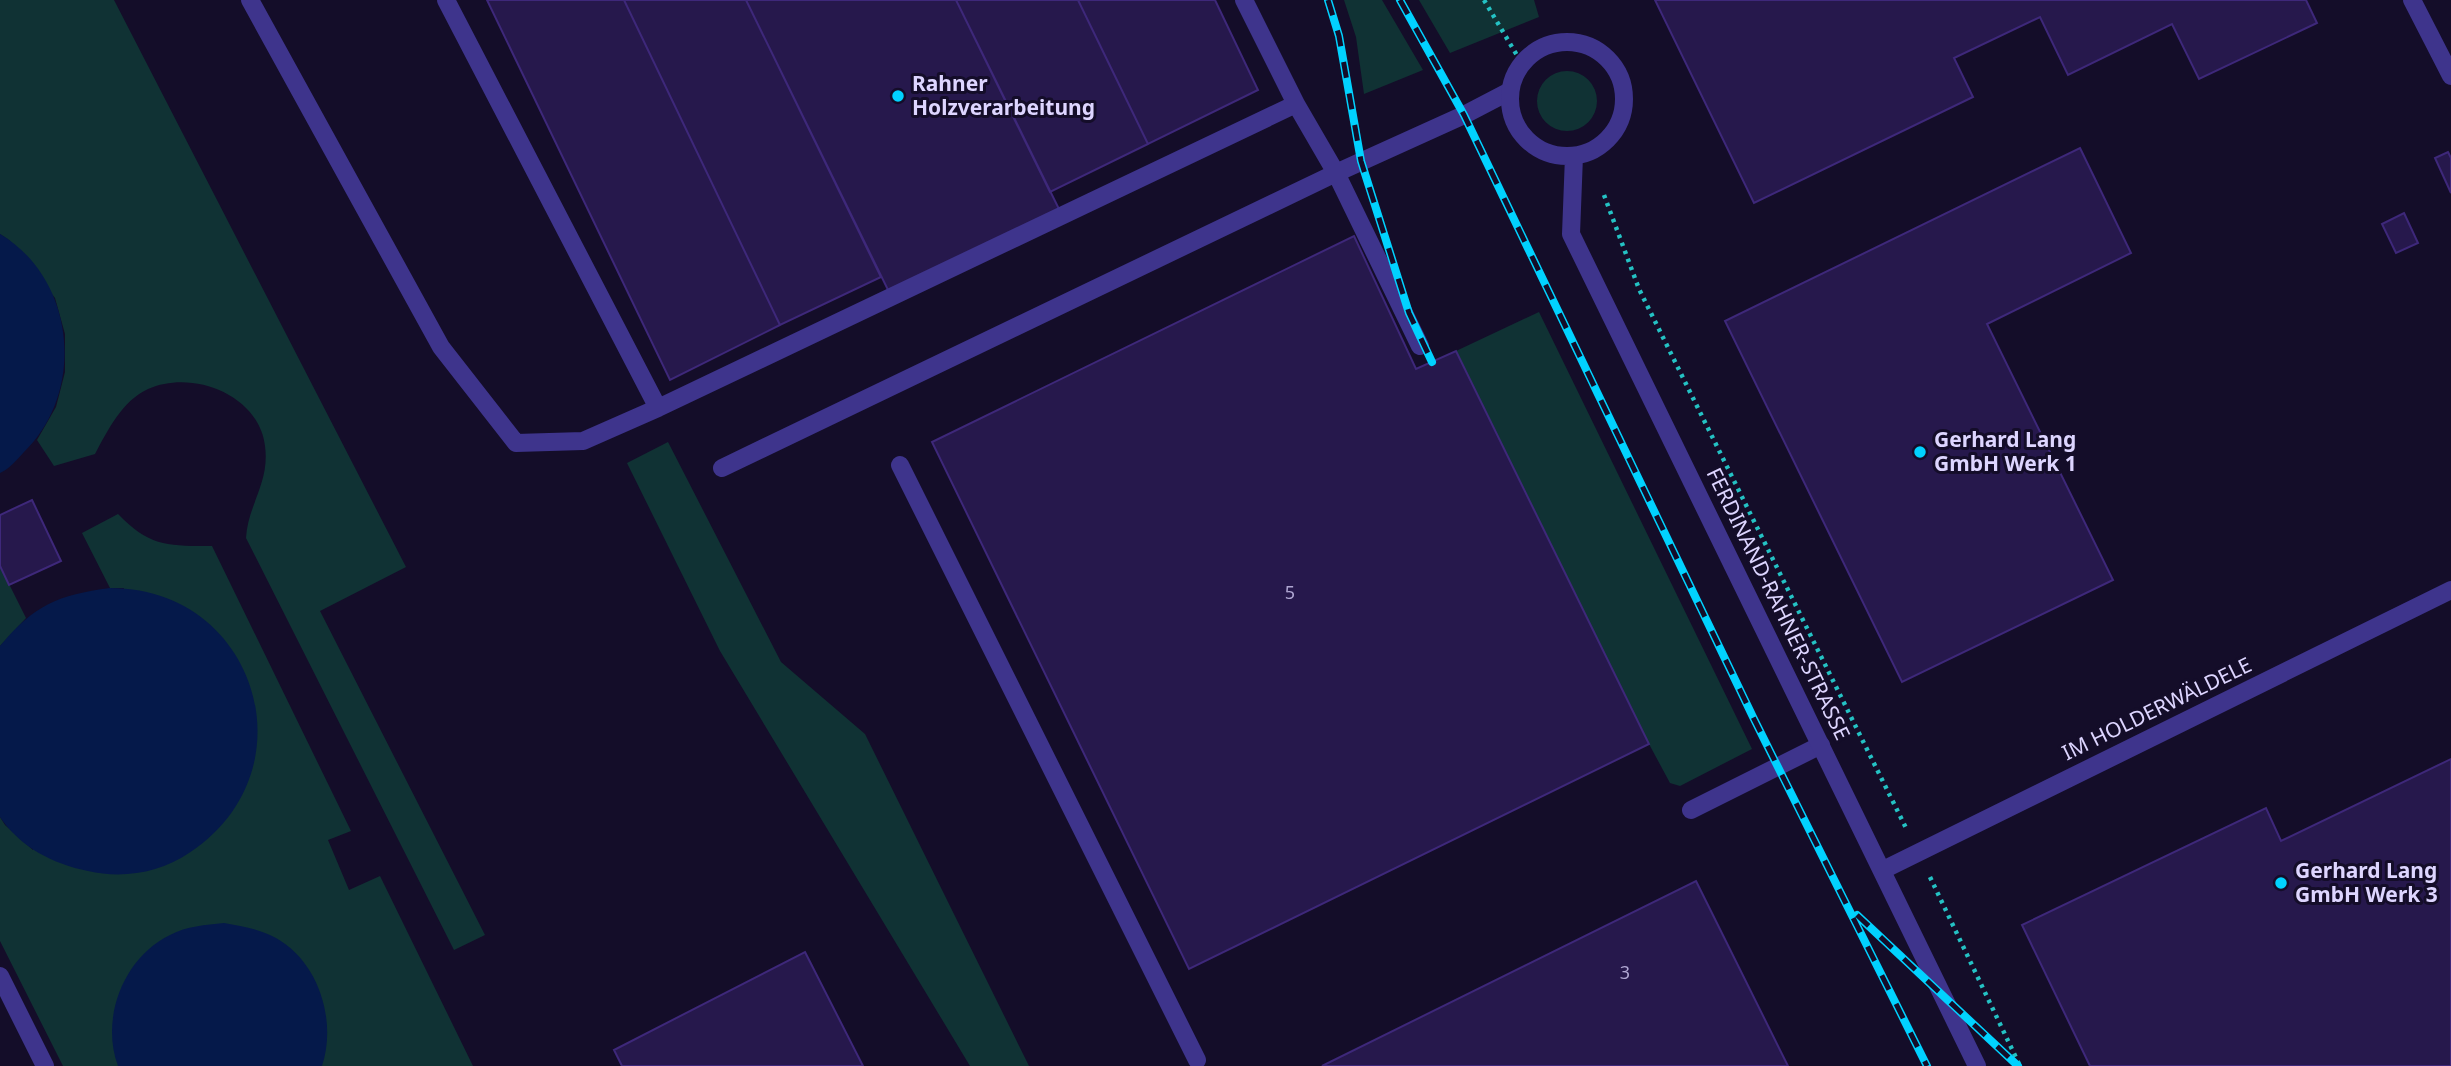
<svg xmlns="http://www.w3.org/2000/svg" width="2451" height="1066" font-family="'Noto Sans',sans-serif">
	<style>
		.green { fill: #103234 }
		.water { fill: #05194a }
		.building { fill: #26184c; stroke: #3e287a; stroke-width: 2 }
		.lines { fill: none; stroke-linecap: round; stroke-linejoin: round }
		.path { stroke: #24c2c4; stroke-width: 4.5; stroke-dasharray: 3.5 5; stroke-linecap: butt }
		.lane { stroke: #3e348c; stroke-width: 18 }
		.street { stroke: #3e348c; stroke-width: 18 }
		.rail-casing { stroke: #01d2ff; stroke-width: 8 }
		.rail { stroke: #140d29; stroke-width: 5; stroke-dasharray: 16; stroke-linecap: butt }
		.poi-dot { fill: #01d2ff; stroke: #140d29; stroke-width: 2.5 }
		.labels { text-anchor: middle; stroke-width: 6; stroke-linejoin: round; paint-order: stroke }
		.number-label { font-size: 18px; fill: #afa6d2 }
		.poi-label { font-size: 21px; font-weight: bold; fill: #ddd5ff; stroke: #140d29; text-anchor: start }
		.street-label { font-size: 21px; fill: #ddd5ff; stroke: #140d29 }
	</style>
	<rect width="100%" height="100%" fill="#140d29"/>
	<path class="green" d="M0,0H114L406,567L320,611L485,935L454,950L246,538C248,504 270,483 265,446C259,395 193,369 148,389C122,401 108,430 95,454L54,466L37,440L56,407L65,372V334L55,298L9,240L0,234Z
		M1344,0H1382L1423,70L1364,94L1356,37Z
		M1419,0H1534L1539,17L1450,53Z
		M1537 101a30 30 0 1 1 60 0a30 30 0 1 1-60 0Z
		M1539,312L1752,749L1680,786L1670,783L1649,744L1456,351Z
		M668,442L781,662L865,734L1029,1066H970L720,651L627,463Z
		M118,514C150,547 168,546 212,546L351,831L328,840L349,890L380,876L473,1066H63L0,941V817L5,825L33,850L124,588H110L82,533Z
		M0,566L26,618L0,646Z"/>
	<path class="water" d="M0,234C76,279 86,392 24,452C17,460 9,469 0,473Z
		M110,588C258,588 313,772 189,853C160,873 122,879 88,871C53,864 20,847 0,817V646C34,605 58,595 110,588Z
		M224,923C242,926 259,929 276,938C319,962 337,1021 322,1066H118C100,1018 124,957 170,935C187,926 205,925 224,923Z"/>
	<path class="building" d="M487,0H624L780,325L670,380Z
		M624,0H746L881,277L780,325Z
		M746,0H956L1059,209L889,292Z
		M956,0H1078L1148,144L1050,192Z
		M1078,0H1215L1258,90L1148,144Z
		M1655,0H2306L2317,23L2199,79L2172,24L2068,75L2040,17L1954,58L1973,97L1754,203Z
		M2080,148L2131,253L1987,324L2113,580L1902,682L1725,321Z
		M2448,152L2451,158V193L2435,158Z
		M2404,213L2418,243L2396,253L2382,224Z
		M1354,236L1416,369L1456,351L1649,744L1189,969L932,442Z
		M32,500L61,561L9,585L0,566V515Z
		M2451,759V1066H2090L2022,925L2266,808L2281,841Z
		M1696,881L1788,1066H1322Z
		M805,952L863,1066H622L614,1050Z"/>
	<g class="lines">
		<path class="path" d="M1484,0L1521,62
			M1604,195L1639,289L1906,828
			M1930,877L2020,1066"/>
		<path class="lane" d="M250,0L441,347L516,443L583,441L658,408L1296,104
			M446,0L658,408
			M1244,0L1296,104L1336,173L1464,115L1510,91
			M900,465L1197,1060
			M722,468L1336,173L1420,346
			M1691,810L1821,745"/>
		<path class="street" d="M2412,0L2451,76
			M1510 99a57 57 0 1 1 114 0a57 57 0 1 1-114 0Z
			M1574,156L1571,234L1977,1066
			M1883,870L2451,590
			M0,976L45,1066"/>
		<g class="rail-casing">
			<path id="rail" d="M1328,0L1339,36L1361,161L1409,313L1432,362
				M1400,0L1464,115L1753,717L1927,1066
				M1857,915L2018,1066"/>
		</g>
		<use href="#rail" class="rail"/>
	</g>
	<g class="poi-dot">
		<circle cx="898" cy="96" r="7"/>
		<circle cx="1920" cy="452" r="7"/>
		<circle cx="2281" cy="883" r="7"/>
	</g>
	<g class="labels">
		<g class="number-label">
			<text x="1290" y="599">5</text>
			<text x="1625" y="979">3</text>
		</g>
		<g class="poi-label">
			<text x="912" y="91">Rahner<tspan x="912" dy="24">Holzverarbeitung</tspan></text>
			<text x="1934" y="447">Gerhard Lang<tspan x="1934" dy="24">GmbH Werk 1</tspan></text>
			<text x="2295" y="878">Gerhard Lang<tspan x="2295" dy="24">GmbH Werk 3</tspan></text>
		</g>
		<g class="street-label">
			<text transform="translate(1778 604) rotate(64)" y="7">FERDINAND-RAHNER-STRASSE</text>
			<text transform="translate(2157 709) rotate(-26)" y="7">IM HOLDERWÄLDELE</text>
		</g>
	</g>
</svg>
